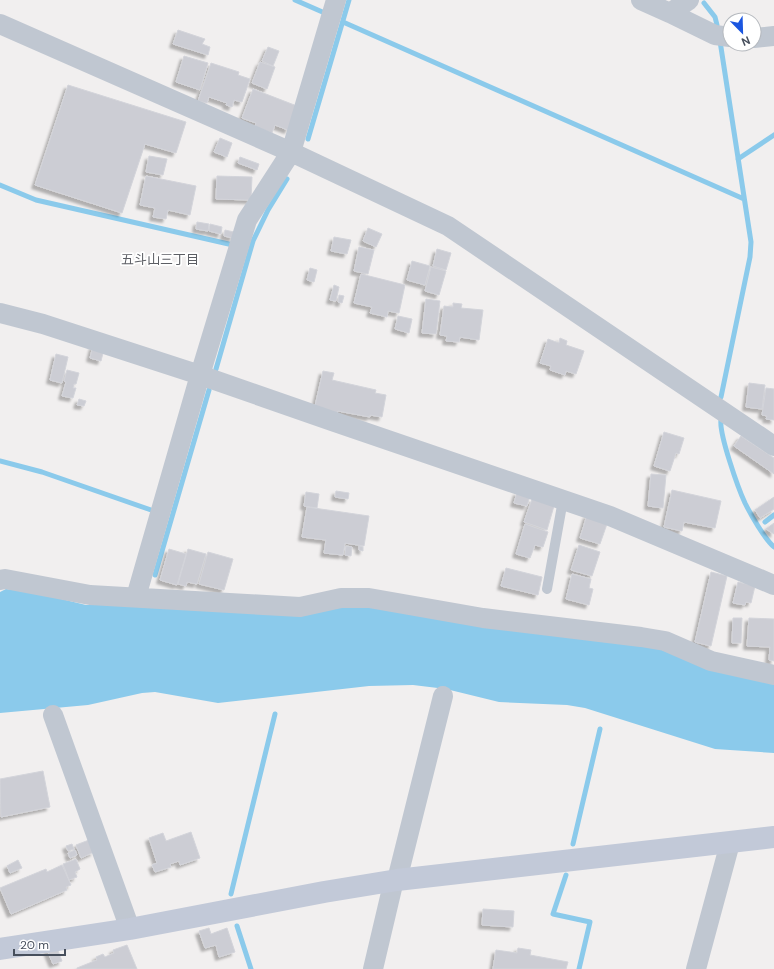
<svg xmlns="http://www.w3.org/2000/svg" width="774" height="969" font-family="'DM Sans','Noto Sans JP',sans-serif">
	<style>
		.water { fill: #8bcaeb }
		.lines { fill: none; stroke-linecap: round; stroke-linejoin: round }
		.stream { stroke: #8bcaeb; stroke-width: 5 }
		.building { fill: #cccdd4; stroke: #d3d4da; filter: url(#shadow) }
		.lane { stroke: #c0c7d1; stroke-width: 10 }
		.street { stroke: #c0c7d1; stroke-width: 20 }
		.secondary { stroke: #c2c9d8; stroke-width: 22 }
		.labels { text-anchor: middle; stroke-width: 3.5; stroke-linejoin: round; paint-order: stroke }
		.neighbourhood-label { font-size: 13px; fill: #5c5e64; stroke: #fff }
	</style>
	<defs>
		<filter id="shadow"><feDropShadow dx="-3.5" dy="3.5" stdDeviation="1" flood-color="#0004"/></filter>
	</defs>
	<rect width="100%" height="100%" fill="#f1efef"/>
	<path class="water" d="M6,589L33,592L86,605H368L652,647L774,683V753L715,749L585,708L567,705L499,702L446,689L413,685L369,686L218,703L155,692L142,693L88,705L0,713V592Z"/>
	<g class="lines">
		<path class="stream" d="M295,0L327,14
			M704,3L715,17L717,25
			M343,22L744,199
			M720,41L751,242L750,257L721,397
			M308,139L349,0
			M738,159L774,135
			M0,185L36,200L233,245
			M216,369L253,241L268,210L287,179
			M721,420C719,434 738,488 745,503C751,515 764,538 774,547
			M0,461L42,472L154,511
			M765,522L774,515
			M155,575L209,390
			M573,844L600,729
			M566,875L553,914L590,922L579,969
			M231,894L275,714
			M237,926L251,969"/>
	</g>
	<path class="building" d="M178,30L205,39L202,44L210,47L208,55L173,44Z
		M268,47L279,51L273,66L262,61Z
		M184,56L208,63L200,90L176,82Z
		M260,62L275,67L267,89L252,83Z
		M211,63L239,72L238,75L250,79L242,102L234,100L232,107L226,105L227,103L209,97L207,103L198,101Z
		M68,85L186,122L176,153L145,144L122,213L35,185Z
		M253,89L297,106L288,130L275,125L272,133L255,127L256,123L242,118Z
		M220,138L232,143L227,157L214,152Z
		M149,156L167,159L163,175L146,172Z
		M240,157L259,164L257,170L238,163Z
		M146,176L196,186L190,215L168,210L166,219L153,217L155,208L140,205Z
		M217,176L252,177L251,200L216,199Z
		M197,222L209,224L208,231L196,229Z
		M210,224L222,227L221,234L209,231Z
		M368,228L382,234L376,247L363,241Z
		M225,230L234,232L233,238L224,236Z
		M334,237L351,240L347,254L331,251Z
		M359,247L374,250L368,274L354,271Z
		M437,249L451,253L446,270L433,266Z
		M412,261L430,266L425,285L407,280Z
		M431,267L446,271L439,295L425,291Z
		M310,268L317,270L314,282L307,280Z
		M361,274L405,285L399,313L388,311L387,317L370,313L372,307L354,303Z
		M334,285L339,287L336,301L330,300Z
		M339,295L344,296L342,303L338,302Z
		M426,299L440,301L436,334L422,333Z
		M453,303L462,304L461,308L483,310L479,340L460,337L459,342L446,341L447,336L440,335L444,306L453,307Z
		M398,316L412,319L409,333L395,329Z
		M560,338L567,341L566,345L584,351L576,374L566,371L565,375L550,370L551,366L540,363L548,339L559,343Z
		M93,346L104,349L101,361L90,358Z
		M56,354L68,357L62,383L50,380Z
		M67,370L79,373L76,384H74L73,388H76L73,398L62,396L66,382L64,381Z
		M323,371L334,373L332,380L376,390L375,393L386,395L382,417L370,415V417L338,411L337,414L315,406Z
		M749,383L765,385L762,409L746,407Z
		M766,388L774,389V420L766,419L767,416L762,415Z
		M79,399L86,401L84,406L77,405Z
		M664,432L684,438L679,454L676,453L670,471L654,466Z
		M741,436L774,458V474L734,446Z
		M651,474L666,475L663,508L648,506Z
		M672,490L721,501L715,528L684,522L682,531L664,527Z
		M336,491L349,493L348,499L335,497Z
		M306,492L319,494L317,508L304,506Z
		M517,492L530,496L527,506L514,503Z
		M774,497V509L760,518L755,510Z
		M532,499L554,506L547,530L524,522Z
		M307,507L369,516L364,546L345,543L343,555L324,553L326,540L302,537Z
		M587,515L608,521L600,544L580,538Z
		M774,523V534L766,529Z
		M525,524L548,532L543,547L535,545L530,558L516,554Z
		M579,545L600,552L592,576L571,570Z
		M346,546L352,547L351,556L345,555Z
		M359,546L363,547V551L359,550Z
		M169,549L186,554L177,585L160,580Z
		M188,549L206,554L197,584L187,582L186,586L178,584Z
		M208,552L233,559L224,590L199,584Z
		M506,568L542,577L538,595L501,586Z
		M711,572L727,576L711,646L695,642Z
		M572,574L591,579L589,588L593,589L589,605L566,599Z
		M738,582L755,586L751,603L746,602L745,605L733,603Z
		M733,618H742L741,643H732Z
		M749,618L774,619V661L769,660L770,647L747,646Z
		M43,771L50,807L1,817L0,779Z
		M191,832L200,858L180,865L179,861L170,864L171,867L155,872L152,865L157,863L149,838L163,833L166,841Z
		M89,840L94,852L81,858L76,845Z
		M72,844L74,849L68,851L66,846Z
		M75,850L77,855L70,858L68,853Z
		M76,859L80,869L75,872L77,877L69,880L63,864Z
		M18,860L22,868L10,873L7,866Z
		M62,865L71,885L66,887L67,890L11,914L0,888L46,869L47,872Z
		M483,909L514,911L513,927L482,925Z
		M209,928L211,934L227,928L235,952L219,957L216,945L205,948L199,931Z
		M127,945L137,969H77V968L97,960L96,957L103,954L105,957L114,953L113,950Z
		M57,948L62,961L53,964L47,950Z
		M518,948L531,950L530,955L568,962L566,969H493L496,950L517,953Z"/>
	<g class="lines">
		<path class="lane" d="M547,589L563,500"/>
		<path class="street" d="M641,0L670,13L689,0
			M670,13L715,35L730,37
			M0,24L291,152L448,226L774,446
			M754,38L774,36
			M0,313L43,324L200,375L332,421L610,516L774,585
			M0,580L5,579L21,582L90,595L300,607L341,598H369L483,618L641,637L665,641L711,661L774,675
			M136,597L200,375L247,220L291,152L336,0
			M53,715L130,929
			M397,880L443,696
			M373,969L394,880
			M696,969L730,843"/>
		<path class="secondary" d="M0,949L130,929L324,892L397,880L774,837"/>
	</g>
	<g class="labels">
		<g class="neighbourhood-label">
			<text x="160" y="264">五斗山三丁目</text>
		</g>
	</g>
	<g transform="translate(742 32) rotate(157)"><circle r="19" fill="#ffffff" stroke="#b5b9be"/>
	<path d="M0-3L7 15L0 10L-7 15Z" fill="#1b56e0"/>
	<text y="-6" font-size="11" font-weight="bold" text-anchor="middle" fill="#474f5c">N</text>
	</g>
	<path d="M14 949v6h51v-6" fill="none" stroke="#474f5c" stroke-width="2"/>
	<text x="20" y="949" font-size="12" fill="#474f5c" stroke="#ffffff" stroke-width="3" paint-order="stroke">20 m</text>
</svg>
